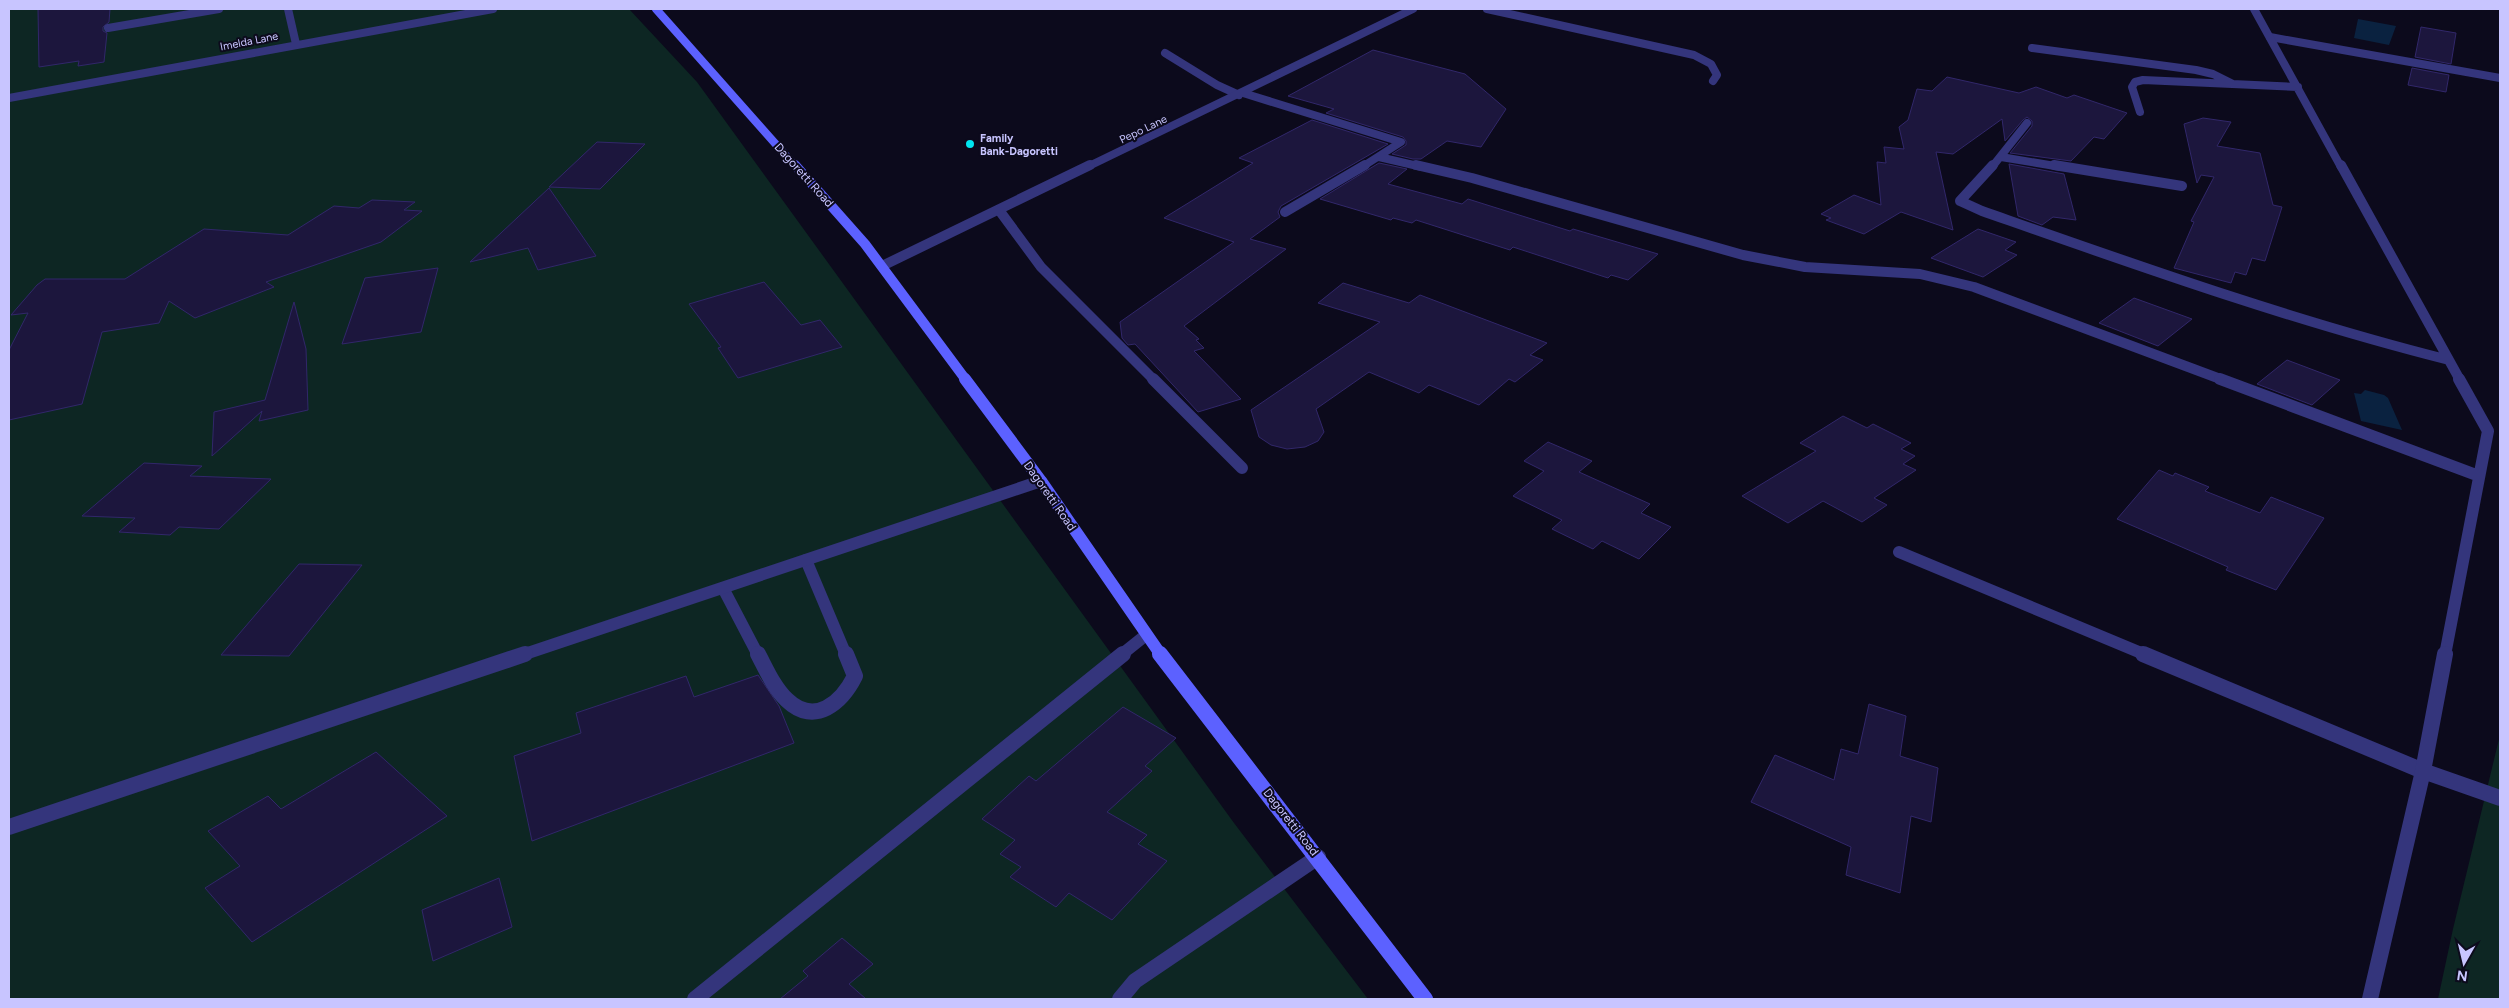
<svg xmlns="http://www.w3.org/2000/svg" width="2509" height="1008" font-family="Figtree,sans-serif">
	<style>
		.green { fill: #0d2623 }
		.water { fill: #0a2240 }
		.building { fill: #1c163d; stroke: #31276a }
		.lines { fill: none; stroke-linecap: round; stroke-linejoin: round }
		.lane-far2 { stroke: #34357c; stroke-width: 8 }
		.lane-far1 { stroke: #34357c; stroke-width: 12 }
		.lane { stroke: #34357c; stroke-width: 16 }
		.street-far3 { stroke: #34357c; stroke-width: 8 }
		.street-far2 { stroke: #34357c; stroke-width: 10 }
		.street-far1 { stroke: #34357c; stroke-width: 12 }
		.street { stroke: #34357c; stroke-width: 16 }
		.secondary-far3 { stroke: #5c61ff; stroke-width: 8 }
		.secondary-far2 { stroke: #5c61ff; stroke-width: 10 }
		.secondary-far1 { stroke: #5c61ff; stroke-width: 12 }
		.secondary { stroke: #5c61ff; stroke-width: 16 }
		.poi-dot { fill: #00e6f0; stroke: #0c0a1c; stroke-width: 2 }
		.labels { text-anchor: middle; stroke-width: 4; stroke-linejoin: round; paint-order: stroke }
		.far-street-label { font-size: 11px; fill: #c8c5ff; stroke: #0c0a1c }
		.far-poi-label { font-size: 11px; font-weight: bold; fill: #c8c5ff; stroke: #0c0a1c; text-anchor: start }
		.street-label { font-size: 12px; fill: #c8c5ff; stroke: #0c0a1c }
	</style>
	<rect width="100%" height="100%" fill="#0c0a1c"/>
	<path class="green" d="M9,9H629L697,82L1234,823L1368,999H9Z
		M2500,735V999H2438L2453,929Z"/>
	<path class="water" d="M2358,19L2396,26L2389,45L2354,38Z
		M2365,390L2384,395L2388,398L2402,430L2361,421L2354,393L2361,394Z"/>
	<path class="building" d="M38,9H110L109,22L103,27V31L107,33L104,62L78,66L79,61L39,67Z
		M2421,27L2456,33L2451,64L2415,57Z
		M1373,50L1465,74L1506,109L1481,147L1447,141L1421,159H1413L1392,154L1406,145V141L1403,137L1326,113L1334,109L1288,96Z
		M2412,68L2449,75L2446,92L2408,85Z
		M1947,77L2019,93L2036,87L2067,98L2074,95L2127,113L2104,139L2094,137L2071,161L2010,153L2032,126V121L2027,117L2023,120L2005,141L2002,119L1953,154L1936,152L1953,230L1901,212L1864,234L1826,220L1831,218L1821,214L1854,195L1881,205L1877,162L1886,163L1884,147L1904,149L1899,127L1908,120L1917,89L1932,91Z
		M2203,118L2231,122L2217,146L2260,153L2273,205L2282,207L2265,261L2252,258L2246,275L2235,272L2231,283L2174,268L2194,222L2191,221L2214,177L2201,175L2197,183L2184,124Z
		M1312,120L1388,144L1281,206L1278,212L1280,217L1250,239L1286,249L1184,326L1199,339L1196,340L1204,348L1194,351L1241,399L1198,412L1135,344L1128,345L1122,338L1120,322L1234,242L1164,218L1253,163L1239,158Z
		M597,142L645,144L600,189L549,187Z
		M1379,163L1407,169L1388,184L1462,204L1468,199L1570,231L1573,229L1658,254L1628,280L1611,275L1608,278L1513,247L1510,250L1416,220L1412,223L1393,218L1391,220L1320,199Z
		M2009,164L2064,174L2076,220L2053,217L2042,225L2018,216Z
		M549,188L596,256L538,270L528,248L470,262Z
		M372,200L415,202L404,210L422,211L381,242L266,282L274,287L195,318L169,301L159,323L102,332L82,404L9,420V350L28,313L11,315L37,285L45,279H125L204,229L288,235L334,206L359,208Z
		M1978,229L2016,242L2005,250L2017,255L1983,277L1931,258Z
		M438,268L421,332L342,344L365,278Z
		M764,282L801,325L820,320L842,347L738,378L718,348L721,347L689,304Z
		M1343,283L1409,303L1420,295L1547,343L1530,355L1543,360L1515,382L1509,379L1479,405L1429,385L1419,393L1369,372L1316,409L1324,432L1318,441L1305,447L1287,449L1271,445L1259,437L1251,410L1380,322L1318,303Z
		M2134,298L2192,319L2158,346L2099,323Z
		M294,302L306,349L308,410L259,421L262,411L212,456L214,412L265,400Z
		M2287,360L2340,380L2312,405L2257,384Z
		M1843,416L1867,428L1873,424L1911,443L1901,449L1915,456L1903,464L1916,470L1874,498L1887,505L1862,522L1823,501L1788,523L1742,496L1816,451L1800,443Z
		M1548,442L1592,461L1579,472L1650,504L1641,513L1671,527L1639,559L1602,541L1593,549L1552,529L1562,520L1513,496L1544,471L1524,461Z
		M144,463L202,466L190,476L271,479L219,529L179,527L170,535L119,532L135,518L82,516Z
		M2159,470L2173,476L2175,473L2209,487L2205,491L2260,513L2271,497L2324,518L2276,590L2226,570L2228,567L2117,519Z
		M299,564L362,565L289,656L221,655Z
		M758,675L779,706L794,743L532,841L514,756L581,733L576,713L686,676L694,697Z
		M1869,704L1906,716L1900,756L1938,768L1931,822L1911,816L1900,893L1846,875L1851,847L1751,802L1775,755L1834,780L1841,749L1858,754Z
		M1123,707L1176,738L1145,766L1152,771L1107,812L1147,835L1138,844L1167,861L1112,920L1069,893L1056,907L1010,877L1021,867L1000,854L1015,840L982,819L1029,776L1036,781Z
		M376,752L447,816L252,942L205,888L240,866L208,831L268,796L281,809Z
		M499,878L512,927L433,961L422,910Z
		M842,938L873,964L849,984L866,999H780L808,976L803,971Z"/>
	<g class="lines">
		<path class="lane-far2" d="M2270,37L2500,78
			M1165,53L1217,85L1239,95"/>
		<path class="lane-far1" d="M1899,552L2146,655
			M806,560L846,655
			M723,588L758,655"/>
		<path class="lane" d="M758,654C766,669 774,688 787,700C815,727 842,702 855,676L846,654
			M2143,654L2423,771"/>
		<path class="street-far3" d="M288,9L296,44
			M1487,9L1694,55L1711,64L1717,75L1713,81
			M2254,9L2341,167
			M108,28L219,9
			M2032,48L2196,70L2213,74L2233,84
			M1243,93L1401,142L1362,167
			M9,98L493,9
			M2140,112L2132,87L2135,82L2143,80L2298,87
			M1379,157L1422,167
			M2001,157L2061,167
			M1087,167L1413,9
			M1992,167L2027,123"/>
		<path class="street-far2" d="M1416,165L1472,178L1743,255L1805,267L1920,274L1974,287L2223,380
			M1993,165L1960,201L1982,211C2136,265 2290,320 2449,360
			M2054,165L2182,186
			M2341,165L2460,380
			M999,210L1041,267L1154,380
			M1285,212L1365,165
			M882,266L1090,165"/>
		<path class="street-far1" d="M1153,379L1242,468
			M2220,379L2479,476
			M522,655L1041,481
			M1121,655L1146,635
			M2445,655L2488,431L2459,379"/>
		<path class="street" d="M2423,771L2500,798
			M9,827L525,654
			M695,999L1123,654
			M1120,999L1135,981L1318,857
			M2370,999L2423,771L2445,654"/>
		<path class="secondary-far3" d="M656,9L796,167"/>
		<path class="secondary-far2" d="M795,165L865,244L966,380"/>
		<path class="secondary-far1" d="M965,379L1041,481L1161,655"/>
		<path class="secondary" d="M1160,654L1425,999"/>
	</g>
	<circle class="poi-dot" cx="970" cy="144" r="5"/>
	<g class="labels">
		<g class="far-street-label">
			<text transform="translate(249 41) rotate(-11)" y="4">Imelda Lane</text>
			<text transform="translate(1143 129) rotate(-26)" y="4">Pepo Lane</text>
		</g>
		<g class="far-poi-label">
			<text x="980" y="142">Family<tspan x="980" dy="13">Bank-Dagoretti</tspan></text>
		</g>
		<g class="street-label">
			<text transform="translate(804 175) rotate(48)" y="4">Dagoretti Road</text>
			<text transform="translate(1050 496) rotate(55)" y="4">Dagoretti Road</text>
			<text transform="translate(1291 822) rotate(52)" y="4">Dagoretti Road</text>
		</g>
	</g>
	<rect width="2509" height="1008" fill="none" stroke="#c8c5ff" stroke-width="20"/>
	<g transform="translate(2464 963) rotate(188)" stroke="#0c0a1c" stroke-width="4" paint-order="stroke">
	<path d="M0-4L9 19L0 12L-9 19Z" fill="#c8c5ff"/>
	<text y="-8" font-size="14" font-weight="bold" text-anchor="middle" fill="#c8c5ff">N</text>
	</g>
</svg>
